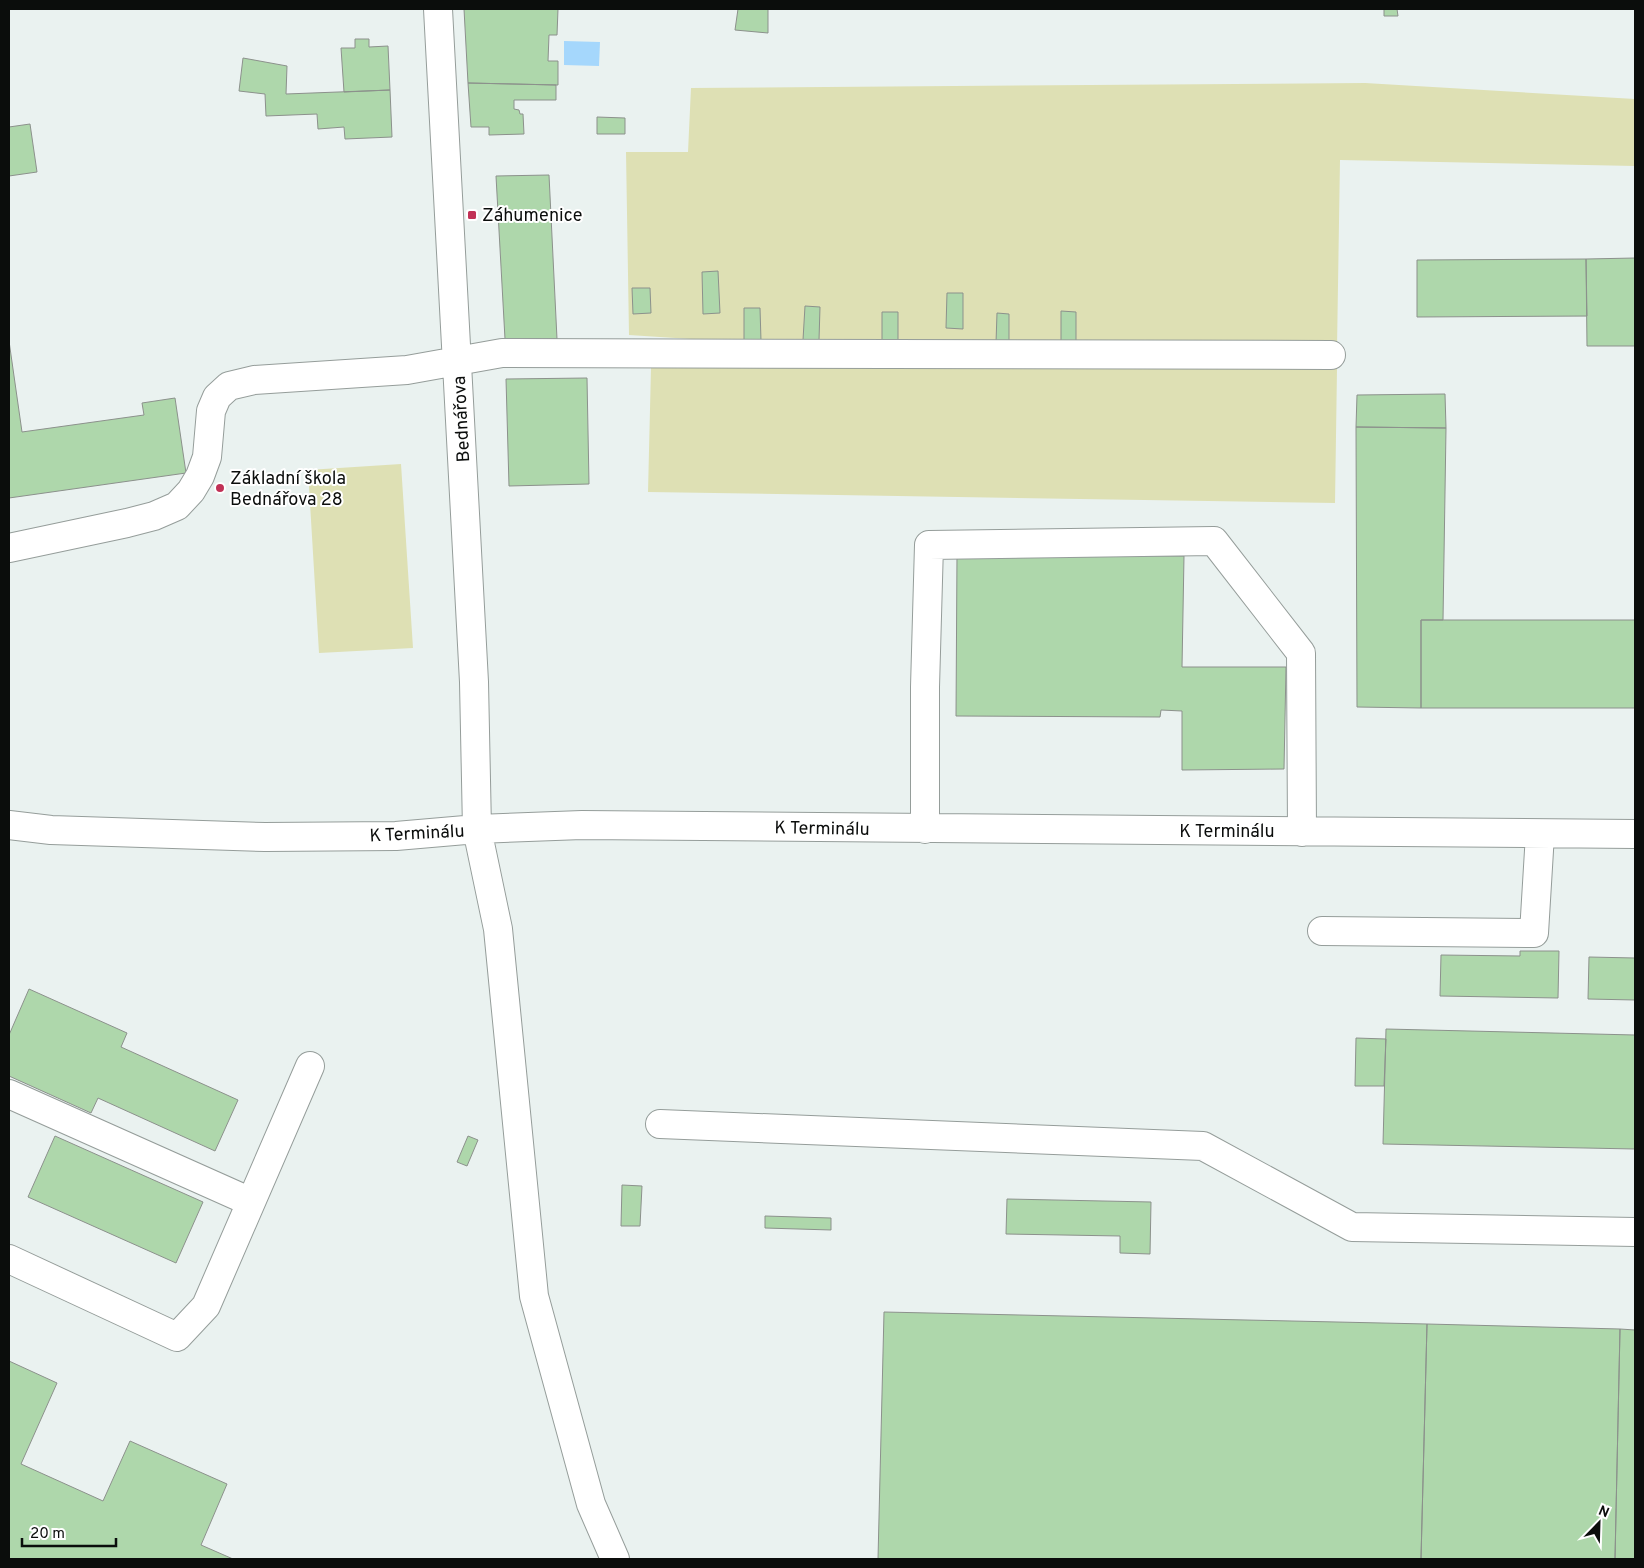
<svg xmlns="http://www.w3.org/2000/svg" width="1644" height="1568" font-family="Overpass,sans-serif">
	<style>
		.green { fill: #dee0b4 }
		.water { fill: #a5d7fc }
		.building { fill: #aed7ab; stroke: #8c918c }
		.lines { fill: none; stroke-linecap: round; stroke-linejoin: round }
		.minor-casing { stroke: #959d9a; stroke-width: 30 }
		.minor { stroke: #fff; stroke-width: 28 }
		.poi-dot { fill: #c13156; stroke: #fff; stroke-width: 2 }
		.labels { text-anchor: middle; stroke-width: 4; stroke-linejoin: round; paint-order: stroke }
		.poi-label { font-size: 18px; fill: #0b0d0c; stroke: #fff; text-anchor: start }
		.street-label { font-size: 18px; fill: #0b0d0c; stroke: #fff }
	</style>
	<rect width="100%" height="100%" fill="#eaf2f0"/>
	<path class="green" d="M1365,83L1635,99V166L1340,160L1337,348L769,344L629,335L626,152H688L691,88Z
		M760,366L1337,369L1335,503L648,492L651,368Z
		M401,464L413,648L319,653L308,470Z"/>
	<path class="water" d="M564,41L600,42L599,66L564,65Z"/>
	<path class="building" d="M464,9H558L557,35H549L548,61H558V85L468,83Z
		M738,9H768V33L735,30Z
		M1384,9H1397L1398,16H1384Z
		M355,39H369V47L388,46L390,90L344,92L341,48H355Z
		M243,58L287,66L286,94L390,90L392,137L345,139L344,127L318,129L317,114L266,116L265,94L239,91Z
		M468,83L556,85V100H514V109L519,110L520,114H523L524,134L489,135V127H471Z
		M597,117L625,118V134H597Z
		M30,124L37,172L9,176V127Z
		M549,175L557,339H505L496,176Z
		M1635,258V346H1587L1586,259Z
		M1586,259L1587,316L1417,317V260Z
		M718,271L720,313L703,314L702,272Z
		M632,288H650L651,313L633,314Z
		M947,293H963V329L946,328Z
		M805,306L820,307L819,340H803Z
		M744,308H760L761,341L744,340Z
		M1061,311L1076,312V343L1061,345Z
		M882,312H898V342H882Z
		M997,313L1009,314V342L996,343Z
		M9,341L22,432L144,415L142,403L175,398L186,473L9,498Z
		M587,378L589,484L509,486L506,379Z
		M1445,394L1446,428L1356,427L1357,395Z
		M1356,427L1446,428L1443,620H1421V708L1357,707Z
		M957,554L1184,556L1182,667H1286L1284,769L1182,770V711L1161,710L1160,717L956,716Z
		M1421,620H1635V708H1421Z
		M1520,951H1559L1558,998L1440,996L1441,955L1520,956Z
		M1589,957L1635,958V1000L1588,999Z
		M29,989L127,1033L121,1047L238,1100L215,1151L98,1098L91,1113L9,1076V1035Z
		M1386,1029L1635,1035V1149L1383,1144Z
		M1356,1038L1386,1039L1384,1086H1355Z
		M55,1136L203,1202L176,1263L28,1197Z
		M468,1136L478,1140L467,1166L457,1162Z
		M622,1185L642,1186L640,1226H621Z
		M1007,1199L1151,1202L1150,1254L1120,1253V1236L1006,1234Z
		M765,1216L831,1218V1230L765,1228Z
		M884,1312L1427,1324L1421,1559H878Z
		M1427,1324L1620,1329L1615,1559H1421Z
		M1620,1329L1635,1330V1559H1615Z
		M9,1361L57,1383L21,1464L103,1501L130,1441L227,1484L201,1545L233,1559H9Z"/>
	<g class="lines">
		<g class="minor-casing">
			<path id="minor" d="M438,9L474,682L477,829L498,929L534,1296L591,1504L615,1559
				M9,548L127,523L154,516L177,506L191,491L200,476L207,457L211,411L217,397L229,386L254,380L407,370L502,353L1331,355
				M9,825L51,830L265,837L396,836L477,829L582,825L1635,834
				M925,829V687L929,545L1214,541L1301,653L1302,832
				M1322,931L1534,933L1540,834
				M9,1094L251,1202
				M660,1124L1203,1146L1352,1227L1635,1232
				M9,1259L177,1337L206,1306L310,1066"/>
		</g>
		<use href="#minor" class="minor"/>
	</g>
	<g class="poi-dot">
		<rect x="467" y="210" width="10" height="10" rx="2.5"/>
		<circle cx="220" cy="488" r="5"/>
	</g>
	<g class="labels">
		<g class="poi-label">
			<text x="482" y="221">Záhumenice</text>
			<text x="230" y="484">Základní škola<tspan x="230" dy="21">Bednářova 28</tspan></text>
		</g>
		<g class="street-label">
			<text transform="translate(461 419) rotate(-93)" y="6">Bednářova</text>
			<text transform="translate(822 828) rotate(1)" y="6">K Terminálu</text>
			<text x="1227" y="837">K Terminálu</text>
			<text transform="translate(417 833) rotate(-3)" y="6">K Terminálu</text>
		</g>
	</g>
	<rect width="1644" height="1568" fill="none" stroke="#0b0d0c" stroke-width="20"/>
	<g transform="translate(1599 1523) rotate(23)" stroke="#ffffff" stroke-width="4" paint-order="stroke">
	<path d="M0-4L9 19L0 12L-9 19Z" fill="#0b0d0c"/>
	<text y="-8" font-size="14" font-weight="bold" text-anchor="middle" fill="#0b0d0c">N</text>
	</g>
	<path d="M22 1538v8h94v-8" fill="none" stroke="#0b0d0c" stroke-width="2.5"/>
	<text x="30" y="1538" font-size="15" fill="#0b0d0c" stroke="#ffffff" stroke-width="4" paint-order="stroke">20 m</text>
</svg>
